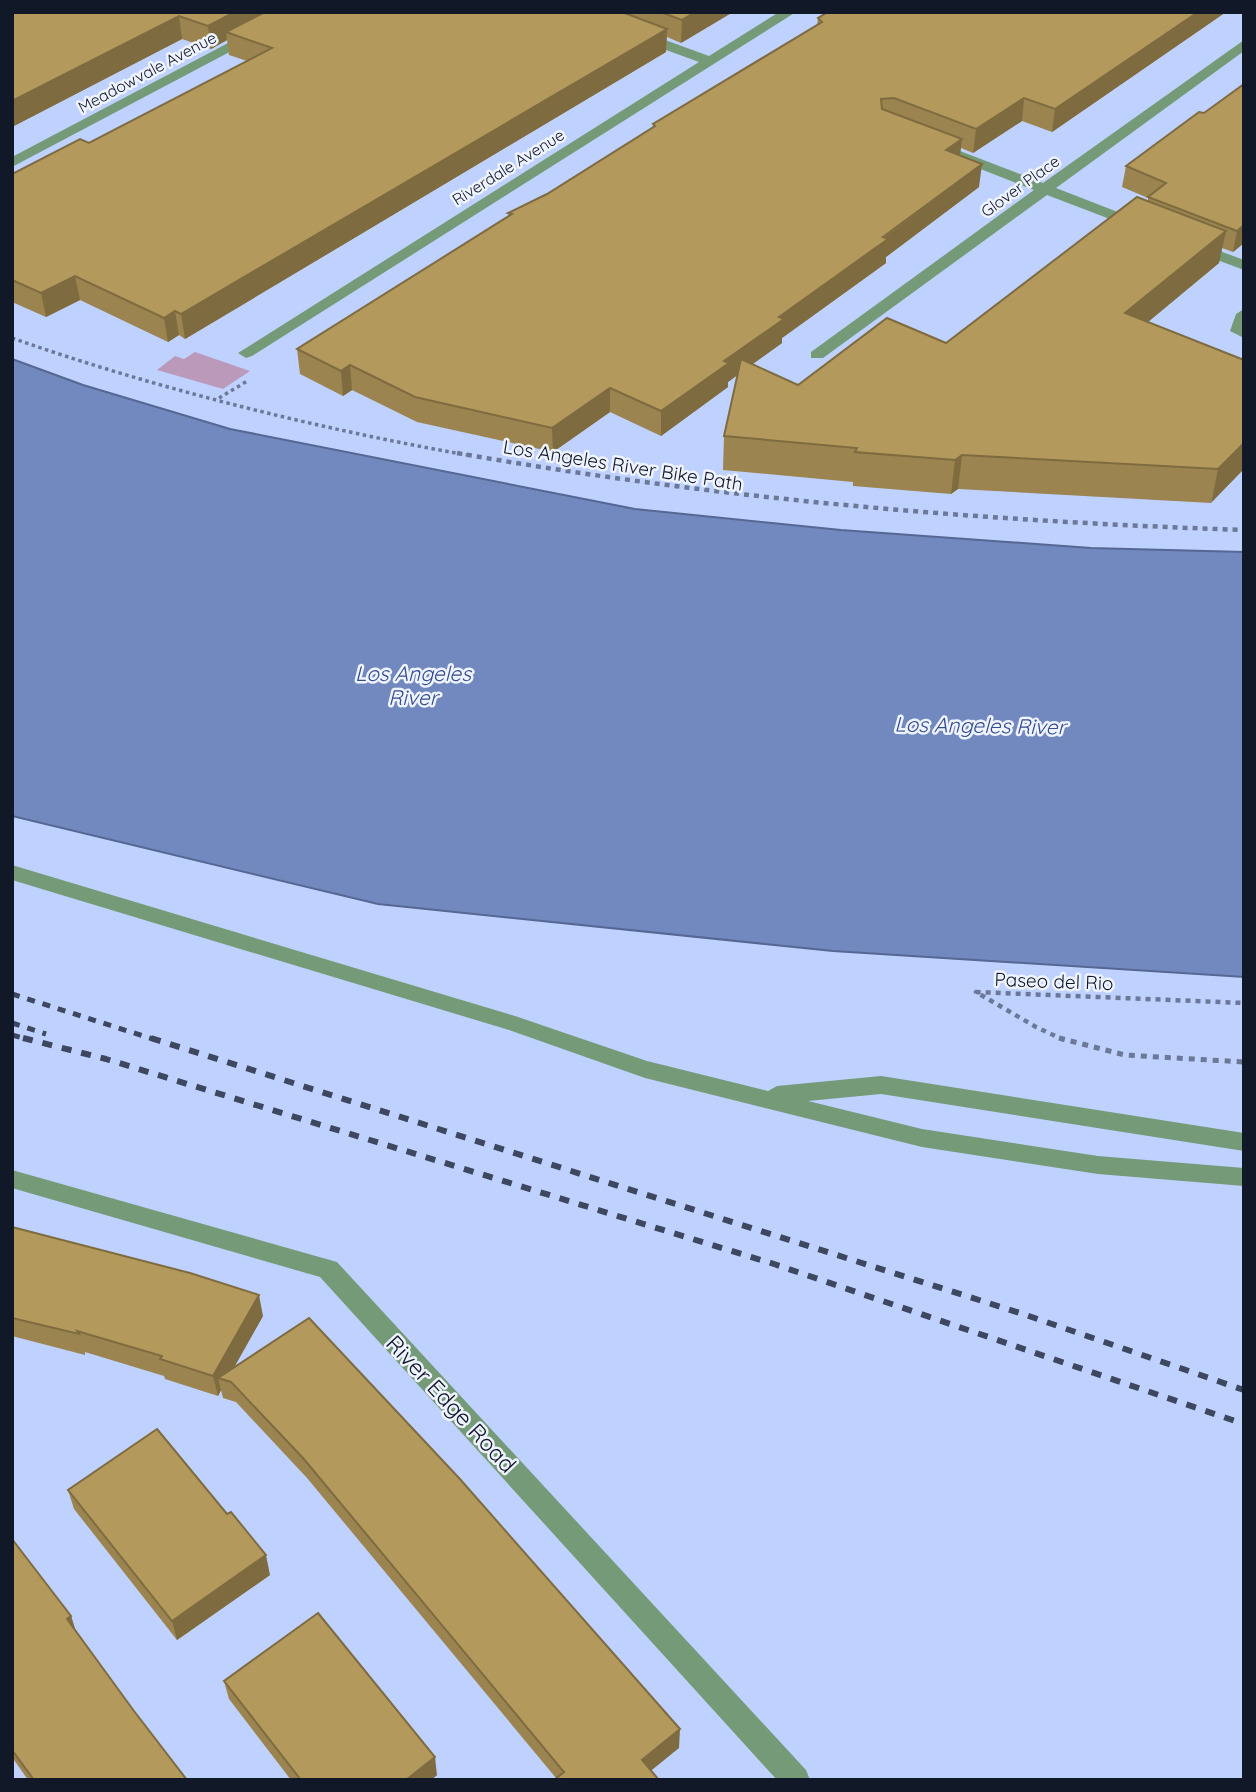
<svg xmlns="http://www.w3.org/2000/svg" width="1256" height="1792" font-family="Quicksand,sans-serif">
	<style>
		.green { fill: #ba99ba }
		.water { fill: #7289bf; stroke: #556792; stroke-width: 2 }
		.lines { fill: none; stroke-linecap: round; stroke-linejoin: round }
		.path-far2 { stroke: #6b7897; stroke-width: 3.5; stroke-dasharray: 3.5 3.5; stroke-linecap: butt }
		.path-far1 { stroke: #6b7897; stroke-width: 4.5; stroke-dasharray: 5 5; stroke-linecap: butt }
		.path { stroke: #6b7897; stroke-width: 5; stroke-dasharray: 6 6; stroke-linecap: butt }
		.lane { fill: #759a78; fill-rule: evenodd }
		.street { fill: #759a78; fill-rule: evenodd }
		.rail-far1 { stroke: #3d475f; stroke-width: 5; stroke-dasharray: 8 8; stroke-linecap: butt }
		.rail { stroke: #3d475f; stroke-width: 6; stroke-dasharray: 10 10; stroke-linecap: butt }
		.wall { fill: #9b844f }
		.shaded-wall { fill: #7e6b40 }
		.building { fill: #b4995c; stroke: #7e6b40; stroke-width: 2 }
		.labels { text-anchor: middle; stroke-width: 5; stroke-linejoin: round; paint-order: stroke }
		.far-street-label { font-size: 16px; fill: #111828; stroke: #eff3fd }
		.street-label { font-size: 19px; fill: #111828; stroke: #eff3fd }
		.water-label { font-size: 21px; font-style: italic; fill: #344d91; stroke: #eff3fd }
		.near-street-label { font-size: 23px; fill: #111828; stroke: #eff3fd }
	</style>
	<rect width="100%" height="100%" fill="#bfd2ff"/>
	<path class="green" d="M195,352L250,371L223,389L157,370L175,356L184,359Z"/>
	<path class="water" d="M12,359L83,385L230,429L635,509L841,530L1091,548L1244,552V977L833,951L378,904L12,816Z"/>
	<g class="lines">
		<path class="path-far2" d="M12,338C154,388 319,429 467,455
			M219,398L249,380"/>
		<path class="path-far1" d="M457,453C719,499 978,521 1244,530
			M1064,1040L1036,1027L976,992L1244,1003"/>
		<path class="path" d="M1059,1038L1125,1055L1244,1062"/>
		<path class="lane" d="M1244,309V338L1230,331L1236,314Z
			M12,865L515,1016L647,1061L768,1091L777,1086L881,1076L1244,1133V1151L881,1094L808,1101L922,1129L1098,1156L1244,1168V1186L1098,1174L922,1147L645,1078L509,1030L12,880Z"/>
		<path class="street" d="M287,12H305L12,167V157Z
			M779,12H796L252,356L246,358L238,353L699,62L636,39V33H646L709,56Z
			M1244,40V51L1056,188L1146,223V229H1136L1047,195L823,358H811V352L1034,190L950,157V151H960L1043,183Z
			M1193,241L1244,260V270L1188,249V243Z
			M12,1170L337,1262L806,1770L810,1780H777L320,1277L12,1188Z"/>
		<path class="rail-far1" d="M12,994L156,1040
			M12,1023L46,1034
			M12,1035L30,1040"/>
		<path class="rail" d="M23,1038L106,1059L774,1264L1244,1424
			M151,1038L1020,1313L1244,1390"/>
	</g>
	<path class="wall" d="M12,12H733L681,43L667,37L666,52L185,339L179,335L168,342L80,300L46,317L12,302V174L89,143L247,61L229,55L227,40L211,49L182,39L12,127Z
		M828,12H1226L1052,132L1022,121L973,153L961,148L960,155L979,187L886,257V263L782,338V343L752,364L798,385L946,343L1148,201V198L1122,187L1126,166L1199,112L1244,243L1233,252L1222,248L1219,263L1148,322L1244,360L1211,503L958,489L951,494L853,486V482L723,470L724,436L737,375L728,382V387L661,436L610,412L553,452L417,422L352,390L343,396L300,374L297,349L508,217V213L547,194L653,127V124L817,25L818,18Z
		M12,1227L263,1316L234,1367L679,1748L556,1778L307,1478L236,1402L223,1398L221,1390L218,1396L165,1379L164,1376L85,1352V1355L12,1336Z
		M68,1490L270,1575L177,1640L74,1509Z
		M12,1539L71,1616L75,1629L134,1711L187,1780H28L12,1757Z
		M224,1681L437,1775L431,1780H291L229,1699Z"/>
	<path class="shaded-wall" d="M235,12H281L226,32L227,40L211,49L208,26Z
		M695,12H733L681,43L682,20Z
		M1198,12H1226L1052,132L1055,109Z
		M179,16L182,39L12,127V101Z
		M667,29L666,52L185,339L181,314Z
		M1024,98L1022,121L973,153L976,129Z
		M962,139L959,163L946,150Z
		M982,164L979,187L886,257V263L782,338V343L728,382V387L661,436V411L779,317Z
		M1244,225V243L1233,252L1237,231Z
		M1226,231L1219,263L1119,346L1125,313Z
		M75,276L80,300L46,317L41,293Z
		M175,311L179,335L168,342L164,318Z
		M350,365L352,390L343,396L341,371Z
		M610,388V412L553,452L552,428Z
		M1244,443V469L1211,503L1218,469Z
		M962,455L958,489L951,494L955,460Z
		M259,1295L263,1316L227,1380L218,1378L221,1390L218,1396L213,1376Z
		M266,1555L270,1575L177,1640L172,1621Z
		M71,1616L77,1635L67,1619Z
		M680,1729L679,1748L642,1778V1760Z
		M435,1757L437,1775L431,1780H406Z"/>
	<path class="building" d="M12,12H235L208,26L179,16L12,101Z
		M265,12H622L667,29L181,314L175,311L164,318L75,276L41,293L12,280V174L80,139L89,143L272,48L226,32Z
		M660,12H695L682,20Z
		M828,12H1198L1055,109L1024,98L976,129L894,98L881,99L882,109L962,139L946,150L982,164L883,237L888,239L779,317L784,319L724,361L729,363L661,411L610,388L552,428L415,397L350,365L341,371L297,349L512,214L508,213L547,194L655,126L653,124L822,22L818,18Z
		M1244,84V225L1237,231L1148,197L1166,183L1126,166L1199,112L1204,113Z
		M1137,197L1226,231L1125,313L1244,360V443L1218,469L962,455L955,460L855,452L857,448L724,436L741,359L798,385L887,318L946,343Z
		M12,1227L190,1273L259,1295L213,1376L160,1359L162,1356L77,1331L79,1334L12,1318Z
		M309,1318L459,1478L680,1729L642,1760L659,1780H554L564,1772L303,1458L231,1382L218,1378Z
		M157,1429L227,1514L231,1512L266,1555L172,1621L68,1490Z
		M12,1539L71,1616L67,1619L134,1711L187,1780H34L12,1750Z
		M318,1613L435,1757L406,1780H301L224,1681Z"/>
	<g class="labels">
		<g class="far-street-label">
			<text transform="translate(147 72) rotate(-28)" y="6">Meadowvale Avenue</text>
			<text transform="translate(508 167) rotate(-32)" y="6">Riverdale Avenue</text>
			<text transform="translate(1020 186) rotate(-36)" y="6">Glover Place</text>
		</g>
		<g class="street-label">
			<text transform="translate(623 465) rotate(9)" y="7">Los Angeles River Bike Path</text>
			<text transform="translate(1054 981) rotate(2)" y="7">Paseo del Rio</text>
		</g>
		<g class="water-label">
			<text x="413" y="681">Los Angeles<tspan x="413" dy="24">River</tspan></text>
			<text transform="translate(980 726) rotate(1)" y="7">Los Angeles River</text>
		</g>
		<g class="near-street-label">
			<text transform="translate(451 1404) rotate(47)" y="8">River Edge Road</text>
		</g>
	</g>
	<rect width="1256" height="1792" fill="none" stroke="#111828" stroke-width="28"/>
</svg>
